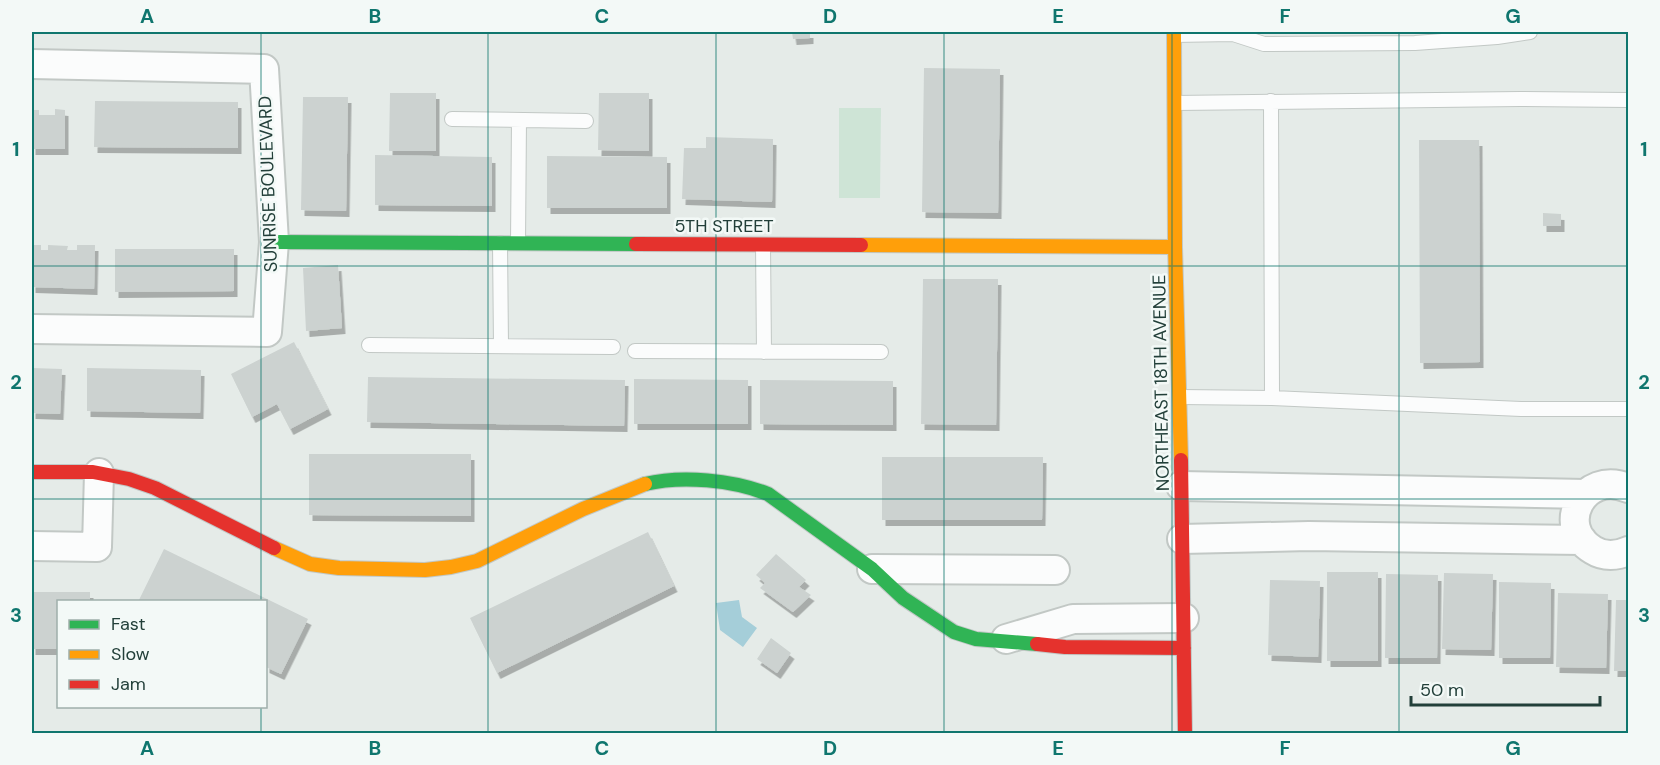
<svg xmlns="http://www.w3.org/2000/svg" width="1660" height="765" font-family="'DM Sans',sans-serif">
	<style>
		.green { fill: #cee4d6 }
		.water { fill: #a5ced9 }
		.building { fill: #ccd2d0; filter: url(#shadow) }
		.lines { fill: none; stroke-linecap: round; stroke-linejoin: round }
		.lane-casing { stroke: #c2c8c5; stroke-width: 16 }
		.street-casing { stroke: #c2c8c5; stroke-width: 32 }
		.fast-casing { stroke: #c1c8c6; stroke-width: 16 }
		.slow-casing { stroke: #c1c8c6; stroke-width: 16 }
		.jam-casing { stroke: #c1c8c6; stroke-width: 16 }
		.lane { stroke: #fbfcfc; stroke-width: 14 }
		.street { stroke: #fbfcfc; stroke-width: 28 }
		.fast { stroke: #30b455; stroke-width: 14 }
		.slow { stroke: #ff9f0a; stroke-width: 14 }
		.jam { stroke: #e5322d; stroke-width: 14 }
		.grid { fill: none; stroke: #0f766e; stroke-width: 1.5; stroke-opacity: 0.55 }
		.labels { text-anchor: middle; stroke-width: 5; stroke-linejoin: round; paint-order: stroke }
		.street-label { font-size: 18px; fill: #223f39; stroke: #f3f9f7 }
		.neatline { fill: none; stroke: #0f766e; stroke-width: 2 }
		.grid-label { font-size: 20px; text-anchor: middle; font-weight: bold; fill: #0f766e }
	</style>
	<defs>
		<filter id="shadow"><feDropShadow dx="3.5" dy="6" stdDeviation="0" flood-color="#0004"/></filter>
	</defs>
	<rect width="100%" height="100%" fill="#e5ebe8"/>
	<path class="green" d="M839,108H881L880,198H839Z"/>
	<path class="water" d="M739,600L742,617L757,628L743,647L720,630L716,603Z"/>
	<path class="building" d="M792,32H810V38L793,39Z
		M924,68L1000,69L998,213L922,212Z
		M390,93H436V151H389Z
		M599,93H649V151L598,150Z
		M303,97H348L346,211L301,210Z
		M95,101L238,102V148L94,147Z
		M55,109L65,110V149H32V110H39V115H55Z
		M706,137L773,139L772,202L682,199L684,148H706Z
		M1419,140H1479L1480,362L1420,363Z
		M375,155L492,157V206L375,205Z
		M547,156L667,157V208H547Z
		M1543,213L1561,214V226H1543Z
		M32,245H41V250H48V245L68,246L67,250H77V245H95L94,289L32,287Z
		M115,249H234V291L115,292Z
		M338,265L342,328L306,331L303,268Z
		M923,279H998L996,425L921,424Z
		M294,342L328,409L290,429L277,404L252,417L231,374Z
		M32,368L62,369L60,414L32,413Z
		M87,368L201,370L200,413L87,411Z
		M368,377L625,380L624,426L367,422Z
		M634,379L748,380V424H634Z
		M760,380L893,381V425L760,424Z
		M309,454H471V516L309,515Z
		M882,457H1043L1042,520H882Z
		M648,532L674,586L497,673L470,618Z
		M164,549L308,619L281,674L266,667V602H138Z
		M776,554L806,580L799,587L811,595L793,612L760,588L765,583L756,575Z
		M1327,572H1378V661H1327Z
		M1444,573L1493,574L1491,650L1442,649Z
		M1386,574L1438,575L1437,658H1385Z
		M1270,580L1320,581L1318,657L1268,655Z
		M1499,582L1551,583L1550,658H1499Z
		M32,592H90V602H58V649H32Z
		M1558,593L1608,594L1606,668L1556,667Z
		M1616,600H1628V671H1614Z
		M771,638L791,653L777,673L757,659Z"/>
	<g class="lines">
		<g class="lane-casing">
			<path id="lane" d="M1174,35L1233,34L1264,44L1415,43L1497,37L1530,32
				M1271,101L1272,398L1521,409H1628
				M1175,103L1520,99L1628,100
				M452,119L586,121
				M500,243L501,346
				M518,243L519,120
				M763,245L764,352
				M369,345L613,347
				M635,351L881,352
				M1180,397L1272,398"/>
		</g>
		<g class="street-casing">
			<path id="street" d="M32,64L264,69L274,242L267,332L32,329
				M1181,486L1585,494
				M1628,488C1583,469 1554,527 1593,550C1604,557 1617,556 1628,551
				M1182,539L1309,536L1582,540
				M32,546L97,547L99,473
				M872,569L1055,570
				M1006,639L1073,619L1184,618"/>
		</g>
		<g class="fast-casing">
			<path id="fast" d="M274,242L636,244
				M645,484C682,475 733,480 768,494L872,569L903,598L954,632L976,639L1037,644"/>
		</g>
		<g class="slow-casing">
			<path id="slow" d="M1174,32L1175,247L1181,460
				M861,245L1175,247
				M274,548L310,564L339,568L425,570L451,567L477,561L583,509L645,484"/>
		</g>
		<g class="jam-casing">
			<path id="jam" d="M636,244L861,245
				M1181,460L1185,734
				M32,472H93L129,479L155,488L274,548
				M1037,644L1065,647L1184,648"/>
		</g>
		<use href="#lane" class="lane"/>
		<use href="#street" class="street"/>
		<use href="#fast" class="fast"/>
		<use href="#slow" class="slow"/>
		<use href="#jam" class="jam"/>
	</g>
	<path class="grid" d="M261,32V602M488,32V734M716,32V734M944,32V734M1172,32V734M1399,32V734M32,266H1628M32,499H1628M261,706V734"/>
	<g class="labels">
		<g class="street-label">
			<text transform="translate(268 184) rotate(-92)" y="6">SUNRISE BOULEVARD</text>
			<text x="724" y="232">5TH STREET</text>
			<text transform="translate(1161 383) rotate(-91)" y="6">NORTHEAST 18TH AVENUE</text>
		</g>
	</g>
	<rect width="1660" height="765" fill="none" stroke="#f3f9f7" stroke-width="66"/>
	<rect x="57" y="600" width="210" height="108" fill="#f3f9f7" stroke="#9fafab" stroke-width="1.5"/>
	<rect x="69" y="620" width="30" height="9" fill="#30b455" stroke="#9fafab" stroke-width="1.5"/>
	<text x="111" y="630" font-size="18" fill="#223f39">Fast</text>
	<rect x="69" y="650" width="30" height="9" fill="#ff9f0a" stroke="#9fafab" stroke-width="1.5"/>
	<text x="111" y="660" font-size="18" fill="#223f39">Slow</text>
	<rect x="69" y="680" width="30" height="9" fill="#e5322d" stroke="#9fafab" stroke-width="1.5"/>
	<text x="111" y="690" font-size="18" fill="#223f39">Jam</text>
	<path d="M1411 696v9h189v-9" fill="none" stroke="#223f39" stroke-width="3"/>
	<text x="1420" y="696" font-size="18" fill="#223f39" stroke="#f3f9f7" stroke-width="4.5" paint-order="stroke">50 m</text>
	<rect x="33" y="33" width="1594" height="699" class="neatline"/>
	<g class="grid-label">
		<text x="147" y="23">A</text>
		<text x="375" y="23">B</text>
		<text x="602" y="23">C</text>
		<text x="830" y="23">D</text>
		<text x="1058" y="23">E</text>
		<text x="1285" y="23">F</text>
		<text x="1513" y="23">G</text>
		<text x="16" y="156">1</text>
		<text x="1644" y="156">1</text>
		<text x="16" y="389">2</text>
		<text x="1644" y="389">2</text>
		<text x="16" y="622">3</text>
		<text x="1644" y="622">3</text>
		<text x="147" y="755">A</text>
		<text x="375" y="755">B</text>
		<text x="602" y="755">C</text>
		<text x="830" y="755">D</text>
		<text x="1058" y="755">E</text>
		<text x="1285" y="755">F</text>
		<text x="1513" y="755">G</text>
	</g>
</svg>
